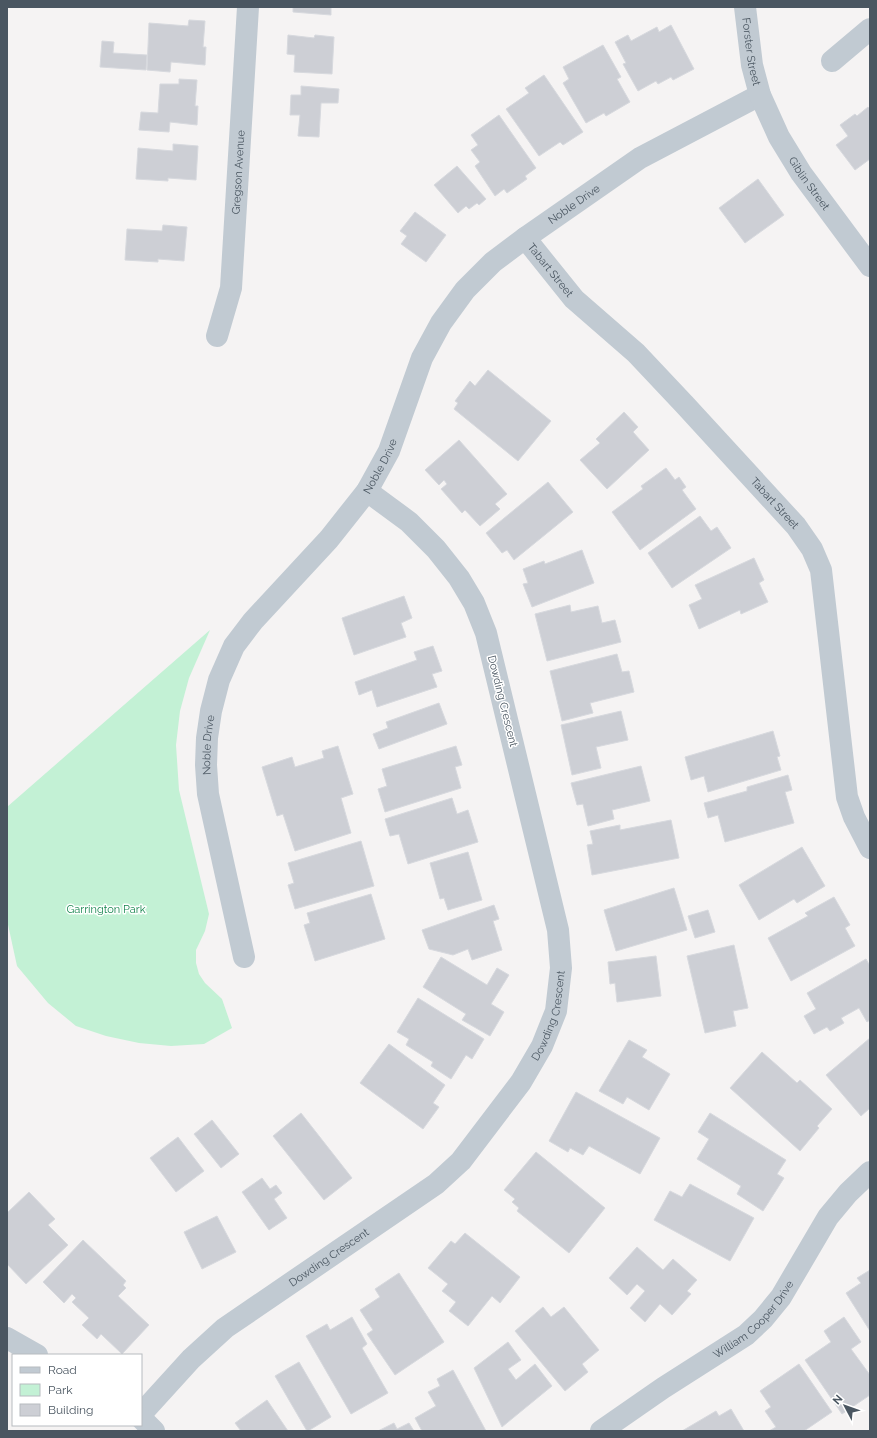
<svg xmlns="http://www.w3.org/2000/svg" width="877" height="1438" font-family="Raleway,sans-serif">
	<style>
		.green { fill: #c3f1d5 }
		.building { fill: #cdcfd5; stroke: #d7d9de }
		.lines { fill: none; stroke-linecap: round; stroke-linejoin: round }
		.minor { stroke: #c1cad2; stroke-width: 22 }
		.tertiary { stroke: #c1cad2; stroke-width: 22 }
		.labels { text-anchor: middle; stroke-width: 3; stroke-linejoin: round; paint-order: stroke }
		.street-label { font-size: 11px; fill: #4a5661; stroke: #fff }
		.park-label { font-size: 11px; fill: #17864f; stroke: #fff }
	</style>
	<rect width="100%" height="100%" fill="#f5f3f3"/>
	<path class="green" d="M210,630L189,678L180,711L176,745L179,790L209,914L205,931L196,950V963L199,974L205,983L222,999L232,1028L204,1044L171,1046L139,1043L106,1036L76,1026L48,1003L17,966L7,920V807Z"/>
	<path class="building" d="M293,7H331V15L293,12Z
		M189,20L205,21L203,47H206L205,65L171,62L170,72L147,70L149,23L188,26Z
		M671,25L694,69L673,80L671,77L658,84L656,81L638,91L623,64L626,63L615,42L628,35L631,41L657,27L659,32Z
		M288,35L314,38L315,35L334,37L332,74L294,72L295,55L287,54Z
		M102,41L114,42L113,53L147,55L146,70L100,67Z
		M603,45L621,77L617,79L630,102L606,116L604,113L586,123L563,83L569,79L563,67Z
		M544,75L583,132L563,145L560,142L539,156L506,109L529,93L525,88Z
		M179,79L197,80L195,106H198L197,125L170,122L169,132L139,130L141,112L158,113L160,84H179Z
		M301,86L339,89L338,103H321L319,137L298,136L300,115H290L291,95H301Z
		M868,107L870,109V159L855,170L836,145L848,136L840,125L855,114L857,116Z
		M499,115L536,168L525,176L527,179L507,193L504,189L495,196L475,166L480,162L471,150L478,145L471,135Z
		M173,144L198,146L196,180L168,178V181L136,179L138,148L173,151Z
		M457,166L486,199L479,205L477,203L469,209L466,206L458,213L434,185Z
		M758,179L784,215L745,243L719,208Z
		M415,212L446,235L426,262L401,244L407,236L400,231Z
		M163,225L187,227L184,261L158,259V262L125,260L127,229L162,231Z
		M488,370L551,421L518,461L454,409L458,403L455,401L470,381L475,386Z
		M624,412L638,427L633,432L649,450L607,489L580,460L600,443L596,439Z
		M459,440L507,494L495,504L500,509L480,526L465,510L462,513L441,489L447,484L444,480L439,485L425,470Z
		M666,468L675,480L679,477L686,487L682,490L696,509L640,550L612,512L643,489L641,486Z
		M548,482L573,512L514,560L507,550L502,553L486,533Z
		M700,516L711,531L717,527L731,548L672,588L648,553Z
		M582,550L594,583L532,607L523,584L528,583L523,569L544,561L545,564Z
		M754,558L764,580L759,583L768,602L741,614L740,610L699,629L689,605L702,599L695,585Z
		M404,596L412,618L401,623L406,637L354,655L342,618Z
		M570,605L571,612L598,606L602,623L615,620L621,642L547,661L535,614Z
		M433,646L442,671L432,674L437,687L377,707L372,690L359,695L355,682L417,660L414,652Z
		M617,654L622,672L629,671L634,692L590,703L593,713L562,721L550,671Z
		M439,703L447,724L379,749L373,734L388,728L386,722Z
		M621,711L628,740L596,747L601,768L572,775L561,725Z
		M773,731L780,756L777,757L781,770L708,792L704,776L691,780L685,757Z
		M338,746L353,794L341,798L351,833L295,851L283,814L277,816L262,767L292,757L295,767L324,758L322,751Z
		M456,746L462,765L455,767L461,788L385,812L378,789L387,786L382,769Z
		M641,766L650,801L612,810L614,819L588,826L583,804L577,805L571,783Z
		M788,775L792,790L785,792L794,823L725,842L718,815L708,818L704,803L747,791V787Z
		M452,798L457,814L468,810L478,842L408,864L399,834L390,836L385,819Z
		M671,820L679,858L592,875L587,845L593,844L590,831L620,825V830Z
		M361,841L374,886L295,909L288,885L294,883L288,863Z
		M802,847L825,886L797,903L794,899L759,920L739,885Z
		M468,852L482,900L448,910L444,898L440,899L430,863Z
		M674,888L687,930L616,951L604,910Z
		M371,894L385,939L315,961L304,925L310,923L307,913Z
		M834,897L850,925L845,928L855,946L791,981L768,938L808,916L805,913Z
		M494,905L499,919L493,921L502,950L472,960L468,949L453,955L429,949L422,930Z
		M708,910L715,932L695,938L688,916Z
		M734,945L748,1008L733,1011L736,1026L705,1033L687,956Z
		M656,956L661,996L617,1002L615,983L610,984L608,962Z
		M441,957L487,985L497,968L509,975L491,1004L504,1012L490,1036L462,1020L466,1014L423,987Z
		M866,959L870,966V1020L867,1022L859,1008L841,1018L844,1023L830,1031L827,1027L814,1034L804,1016L816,1009L807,993Z
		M418,998L484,1039L472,1059L466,1055L451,1079L431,1066L433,1062L406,1045L409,1039L397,1032Z
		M870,1038V1108L861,1116L826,1075Z
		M629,1040L647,1050L642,1057L670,1074L649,1110L627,1097L623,1104L599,1091Z
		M389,1044L445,1085L433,1103L439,1107L423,1129L360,1083Z
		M762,1052L797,1083L800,1080L832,1109L817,1126L819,1128L800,1151L730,1088Z
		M576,1092L660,1138L640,1174L589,1146L583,1155L570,1148L568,1152L549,1141Z
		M301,1113L352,1178L324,1200L273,1136Z
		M710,1113L786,1160L777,1174L784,1178L763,1211L737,1194L741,1186L697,1159L709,1139L698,1132Z
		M212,1120L239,1154L221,1168L194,1134Z
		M178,1137L204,1171L176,1192L150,1158Z
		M536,1152L605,1208L569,1253L517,1211L519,1208L512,1202L515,1199L504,1190Z
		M262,1178L270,1189L276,1185L282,1193L274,1199L287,1218L269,1230L242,1192Z
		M690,1184L754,1218L730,1261L654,1220L670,1191L682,1197Z
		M29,1192L55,1219L48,1225L68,1245L26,1284L7,1264V1213Z
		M217,1216L236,1252L202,1269L184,1232Z
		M465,1233L520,1277L500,1303L492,1296L468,1326L449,1311L456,1302L442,1291L448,1284L428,1268L451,1241L455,1244Z
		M83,1240L126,1281L123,1285L126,1288L118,1296L149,1325L122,1354L101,1334L97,1339L82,1325L89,1318L72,1302L76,1298L72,1294L64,1303L43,1282Z
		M637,1247L663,1270L673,1259L697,1280L687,1291L691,1294L672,1315L660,1304L645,1322L630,1308L645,1291L637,1284L627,1295L609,1278Z
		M870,1270V1331L846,1293L861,1283L857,1278Z
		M399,1273L444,1342L395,1375L367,1334L373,1330L360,1310L380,1297L375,1289Z
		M543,1307L551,1317L564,1307L599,1350L582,1364L588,1372L565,1391L515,1331Z
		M352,1317L367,1344L362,1348L388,1393L351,1414L306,1336L327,1324L330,1330Z
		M844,1317L861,1342L851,1349L870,1375V1395L842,1414L805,1360L831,1342L824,1331Z
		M508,1342L521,1360L508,1369L516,1380L535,1364L552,1386L502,1427L474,1368Z
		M299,1362L331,1417L308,1431H307L275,1376Z
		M799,1364L832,1412L804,1431H769L776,1427L765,1411L771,1407L760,1391Z
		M453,1370L486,1431H422L415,1418L436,1406L428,1392L440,1386L437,1379Z
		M267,1400L288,1431H241L235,1423Z
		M731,1409L744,1431H682L716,1411L719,1416Z
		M394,1423L397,1429L409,1423L414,1431H378Z"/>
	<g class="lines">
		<g class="minor">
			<path d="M832,61L870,29"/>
			<path id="s1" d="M525,238L574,299L636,353L685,405L796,526L812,549L821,570L847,797L854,817L870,848"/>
			<path id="s2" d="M217,336L231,288L248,7"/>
			<path id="s3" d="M244,957L208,794L206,765L207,738L211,711L219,680L234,646L253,621L329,539L367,491L389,451L422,358L441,323L465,290L493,262L525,238L640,158L760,95"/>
			<path d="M7,1338L37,1355"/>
			<path id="s4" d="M141,1414L191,1359L225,1328L436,1184L461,1161L521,1082L542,1046L556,1011L561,968L558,930L486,633L474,603L459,578L436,549L409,522L367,491"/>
			<path d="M141,1418L154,1431"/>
			<path id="s5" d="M601,1431L663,1388L746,1335L763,1319L781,1297L828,1217L848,1193L870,1172"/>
		</g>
		<path class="tertiary" id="s6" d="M745,7L752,65L760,95L779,137L801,173L870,266"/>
	</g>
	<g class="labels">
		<g class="street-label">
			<text dy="4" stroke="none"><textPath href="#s6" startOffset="45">Forster Street</textPath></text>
			<text dy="4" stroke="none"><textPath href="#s2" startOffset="166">Gregson Avenue</textPath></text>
			<text dy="4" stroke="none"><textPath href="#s6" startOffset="191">Giblin Street</textPath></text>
			<text dy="4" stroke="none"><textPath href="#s3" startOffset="888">Noble Drive</textPath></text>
			<text dy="4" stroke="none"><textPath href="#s1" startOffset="41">Tabart Street</textPath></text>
			<text dy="4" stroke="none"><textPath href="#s3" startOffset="552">Noble Drive</textPath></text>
			<text dy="4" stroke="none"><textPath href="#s1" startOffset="365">Tabart Street</textPath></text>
			<text transform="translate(503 701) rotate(76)" y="4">Dowding Crescent</text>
			<text dy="4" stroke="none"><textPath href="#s3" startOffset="216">Noble Drive</textPath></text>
			<text dy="4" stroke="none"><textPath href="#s4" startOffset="582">Dowding Crescent</textPath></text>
			<text dy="4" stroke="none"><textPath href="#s4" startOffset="246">Dowding Crescent</textPath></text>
			<text dy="4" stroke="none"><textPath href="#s5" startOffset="190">William Cooper Drive</textPath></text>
		</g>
		<g class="park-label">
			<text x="106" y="913">Garrington Park</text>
		</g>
	</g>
	<rect width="877" height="1438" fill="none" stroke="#4a5661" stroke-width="16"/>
	<rect x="12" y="1354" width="130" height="72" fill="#ffffff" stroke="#b7bbc0"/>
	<rect x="20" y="1367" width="20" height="6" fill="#c1cad2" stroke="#b7bbc0"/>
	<text x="48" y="1374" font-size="12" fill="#4a5661">Road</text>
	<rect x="20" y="1384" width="20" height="12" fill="#c3f1d5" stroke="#b7bbc0"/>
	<text x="48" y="1394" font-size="12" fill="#4a5661">Park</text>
	<rect x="20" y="1404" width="20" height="12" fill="#cdcfd5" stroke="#b7bbc0"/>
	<text x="48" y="1414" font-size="12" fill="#4a5661">Building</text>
	<g transform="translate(845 1406) rotate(311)" stroke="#ffffff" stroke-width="3" paint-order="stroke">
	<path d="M0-3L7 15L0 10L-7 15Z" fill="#4a5661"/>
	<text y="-6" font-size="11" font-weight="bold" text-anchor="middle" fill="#4a5661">N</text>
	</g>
</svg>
